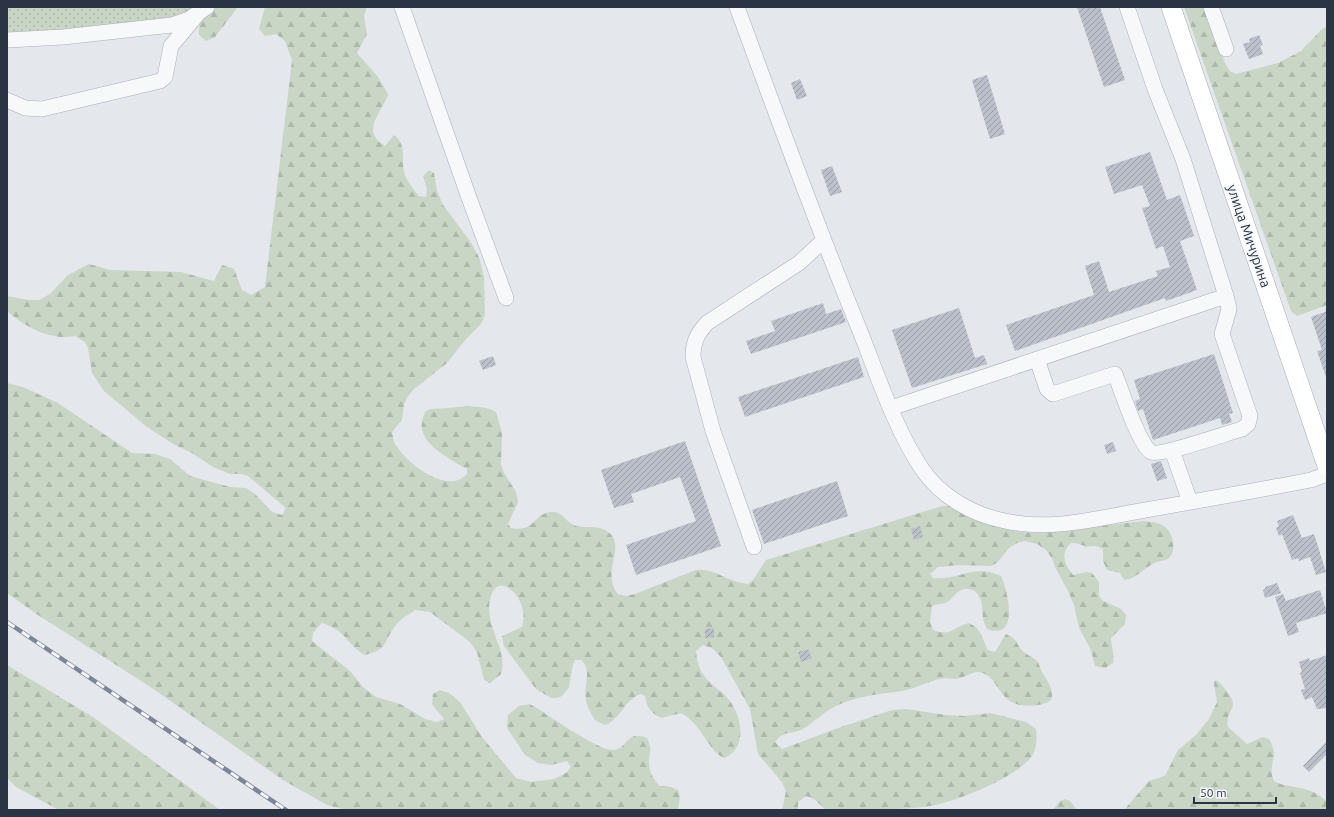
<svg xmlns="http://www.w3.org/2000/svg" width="1334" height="817" font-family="Ubuntu,sans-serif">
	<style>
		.forest { fill: url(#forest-firs) }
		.garden { fill: url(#garden-dots) }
		.building { fill: url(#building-hatch) }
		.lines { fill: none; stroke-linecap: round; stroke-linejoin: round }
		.minor-casing { stroke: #a9aeb7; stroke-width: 16 }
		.major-casing { stroke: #a3abb8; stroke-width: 20 }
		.minor { stroke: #f7f8fa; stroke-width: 15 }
		.major { stroke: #fff; stroke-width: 19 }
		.rail-casing { stroke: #7d8696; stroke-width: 4.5 }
		.rail { stroke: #f4f6f9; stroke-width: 3; stroke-dasharray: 9; stroke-linecap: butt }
		.labels { text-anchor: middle; stroke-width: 3; stroke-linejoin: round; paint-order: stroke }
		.street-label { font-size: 14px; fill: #2b3445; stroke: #f4f6f9 }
	</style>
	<defs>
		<pattern id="forest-firs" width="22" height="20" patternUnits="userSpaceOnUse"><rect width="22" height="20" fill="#c9d6c5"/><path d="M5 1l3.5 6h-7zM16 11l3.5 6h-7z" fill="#adb8ab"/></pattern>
		<pattern id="garden-dots" width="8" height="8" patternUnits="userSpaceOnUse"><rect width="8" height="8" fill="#c9d6c5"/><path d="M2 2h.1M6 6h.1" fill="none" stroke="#adb8ab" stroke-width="1.8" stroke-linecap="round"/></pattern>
		<pattern id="building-hatch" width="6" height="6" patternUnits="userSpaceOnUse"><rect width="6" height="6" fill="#bbc0ca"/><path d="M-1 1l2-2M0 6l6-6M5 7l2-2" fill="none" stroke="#989da6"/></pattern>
	</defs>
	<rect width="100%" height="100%" fill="#e4e7ec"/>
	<path class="forest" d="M214,7H238L215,37L206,41L199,35C197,22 206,15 214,7Z
		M265,7H367L364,16L367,34L357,53L378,77L388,94C383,112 359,130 385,146L394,135C408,145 400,161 405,175C408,183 414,190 419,196L426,197L427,189L423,176L429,170L434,173L437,191L443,205L470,241L479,257L484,277L485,315L481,324L466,339L447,363L414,389L408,396L404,404L402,420L392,432C393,436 393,440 395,444C406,463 448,496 467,474V469C447,457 409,440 426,411L431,409C451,409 478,402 496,412L502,433L501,464L504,473L516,492L518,502L508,524L511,528C535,533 534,513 551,512C561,511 565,520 572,524C581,530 593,524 605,530C630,544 599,571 618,594L626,596L635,594L696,570C715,568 729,583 748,584L753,580L766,560L942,506H952L982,523L1020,532L1040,533L1144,521C1151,522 1158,522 1165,527C1173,533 1177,550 1169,558C1165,561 1159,561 1154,563C1144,568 1136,579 1124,580L1120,573L1107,570L1103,561V549C1093,543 1092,548 1084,546C1080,544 1077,543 1071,543C1060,553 1064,564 1073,575L1087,572L1092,573L1099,582V596L1103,601L1121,609L1126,615L1125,624L1111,638C1111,647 1115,654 1113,663L1105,668L1095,666L1091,650L1079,628L1074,605L1069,593L1055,567L1052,558L1046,550L1037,544L1025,541L1017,543L1009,548L997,563L990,566L959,565L938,567L930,574L933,578C960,581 972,563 1001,576C1008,591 1020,641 987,629C982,620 983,616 982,606C981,595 973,585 961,590C956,592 952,599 947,602C942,604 937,604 932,606L930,622L933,630C951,637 953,627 969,623C982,629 982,639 988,650L995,652L1006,634C1020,640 1015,645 1024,652C1028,656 1034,657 1037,661C1039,663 1040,668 1042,672C1049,684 1063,702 1038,705C994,711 1004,677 979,672C972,671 964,678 956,679C952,679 948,678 944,678C931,680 919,687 906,690C884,694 860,695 838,705C824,711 814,723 801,730C789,735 784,730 775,742L782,749L841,727L892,710L906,709L946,715L965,716L990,713L1026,722L1036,729C1037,737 1037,748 1032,756C1016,778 956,802 930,806C896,811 861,810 826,810L814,799L806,796L798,802V810H782L786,791L781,781L758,754L750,709L721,657L712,648L703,645L696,651C697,659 698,667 703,674C709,685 722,690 729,700C742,716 748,749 724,758C708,751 702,724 681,713L661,718C650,712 647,708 645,696L641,694C625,699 621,719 605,725L595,720C591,713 587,707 586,699C583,686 593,670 581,660H575L573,664L569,687L562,696L557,698H551L536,689L504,646L502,636L522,627C531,599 499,570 491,596C482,626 509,648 501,674L490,683L484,680L477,652L470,642L430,612L415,610C408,615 400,619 395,626C383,642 389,649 365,655C346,644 346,630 322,623L313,633L312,641L350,671L363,687L376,697L400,704L425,719L437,722L444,719L432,704L433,694L440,690L449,693L460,702L482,737L516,778L531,782L554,779L566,773L571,767L567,761L551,765L538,763L525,755L507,728L508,715L519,706L530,704C546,713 597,750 612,750C629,750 625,729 647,738C654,753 648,750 649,763C649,772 654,780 660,786L671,787L678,790L680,797L678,810H346L327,805L283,780L149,686L38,615L7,593V383L23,387L58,403L132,453L155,454L170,459L190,476L230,487L246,488L255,494L272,512L282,515L286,508L248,476L242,474H230L213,467L192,453L175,445L147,427L104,391L92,373L88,348L85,342L75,336C51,341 25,327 7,311V296L29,300H39L50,294L68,275L89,264L110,270L181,272L214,281L222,265L234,269L242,290L251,295L265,287L292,60L285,41L276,34L265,36L259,29Z
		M1184,7H1204L1225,63L1230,71L1236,74L1278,63L1301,51L1322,29L1327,27V305L1297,316L1291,311Z
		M7,665L93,717L220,810H59L16,787L7,778Z
		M1215,680C1219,681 1221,684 1224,688C1244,711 1224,707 1228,727L1247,744L1263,737L1269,739C1281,759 1266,763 1274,781C1285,787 1296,786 1308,790C1315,792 1321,797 1327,801V810H1124L1149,781L1165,776L1178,750L1195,736L1209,719L1217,702L1214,684Z
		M1065,799L1070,801L1077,810H1053L1060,801Z"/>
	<path class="garden" d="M7,7H203L180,21L7,38Z"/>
	<path class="building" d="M1077,7H1100L1125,80L1104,87Z
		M1259,35L1263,45L1260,46L1263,54L1249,59L1243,44L1250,42L1249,39Z
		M987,75L1005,134L990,139L972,80Z
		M800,79L807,96L797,100L791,83Z
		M1150,152L1167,200L1180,195L1194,236L1180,241L1197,290L1166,301L1165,298L1015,351L1006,325L1094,295L1085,266L1099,261L1109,292L1158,276L1156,271L1170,267L1163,246L1156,249L1142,208L1150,206L1142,185L1114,194L1105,167Z
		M832,166L842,192L830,196L821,170Z
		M823,303L826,314L841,309L846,322L751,354L746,341L775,331L771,321Z
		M959,308L975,358L984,355L987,364L912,388L892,330Z
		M1327,311V377H1326L1317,351L1322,350L1311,317Z
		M1214,354L1233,413L1229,414L1232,422L1222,425L1220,418L1153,440L1143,409L1138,411L1136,405L1135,401L1140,399L1134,380Z
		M493,356L496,365L483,370L479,361Z
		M858,357L864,377L745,417L738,397Z
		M685,441L721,546L636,575L626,545L696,521L680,477L631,494L634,502L614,508L601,470Z
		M1113,442L1116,451L1107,454L1104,445Z
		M1161,461L1167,478L1157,481L1151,464Z
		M837,481L848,516L764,544L752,510Z
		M1293,515L1302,538L1314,534L1326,572L1316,575L1310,557L1299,561L1298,558L1292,560L1282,534L1279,536L1276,528L1279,526L1277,521Z
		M920,526L923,537L914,540L911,529Z
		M1277,583L1281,593L1265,598L1263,590L1265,589V587Z
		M1320,590L1327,613L1296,623L1299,632L1288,636L1275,597L1283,594L1286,601Z
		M714,628V637L705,638V629Z
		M808,649L812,658L801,662L798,652Z
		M1327,655V708L1317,709L1312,697L1305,700L1301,690L1305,689L1300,673L1302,672L1299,662L1309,658L1310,661Z
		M1327,741V754L1309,772L1303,766Z"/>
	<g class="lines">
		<g class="minor-casing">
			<path id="minor" d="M402,7L468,195L506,298
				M737,7C777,116 816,224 860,331C877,374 896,431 922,469C940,496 973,515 1005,521C1050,531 1095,519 1140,511C1197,501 1254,491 1311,480L1327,474
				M1211,7L1226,49
				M7,40L63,37L172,25L189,19L207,7
				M7,100L25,108L42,109L160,81L165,77L171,46L197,15
				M1037,359L1047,389L1053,394L1115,374C1121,389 1139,445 1151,452C1160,457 1227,433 1242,429L1248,424L1250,416L1222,334L1229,309L1226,296L1183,159L1155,89L1127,7
				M891,408L1226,296
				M1172,450L1190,502
				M754,547L713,431L693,357C693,342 697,334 707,323L799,263L823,241"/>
		</g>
		<g class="major-casing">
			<path id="major" d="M1171,7L1327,466"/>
		</g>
		<use href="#minor" class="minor"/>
		<use href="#major" class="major"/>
		<g class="rail-casing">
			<path id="rail" d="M7,622L286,810"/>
		</g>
		<use href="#rail" class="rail"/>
	</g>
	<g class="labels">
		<g class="street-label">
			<text transform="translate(1249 236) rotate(71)" y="5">улица Мичурина</text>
		</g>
	</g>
	<rect width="1334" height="817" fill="none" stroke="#2b3445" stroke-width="16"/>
	<path d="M1194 797v6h82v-6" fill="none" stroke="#2b3445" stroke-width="2"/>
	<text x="1200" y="797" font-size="12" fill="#2b3445" stroke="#f4f6f9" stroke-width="3" paint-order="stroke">50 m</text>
</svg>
